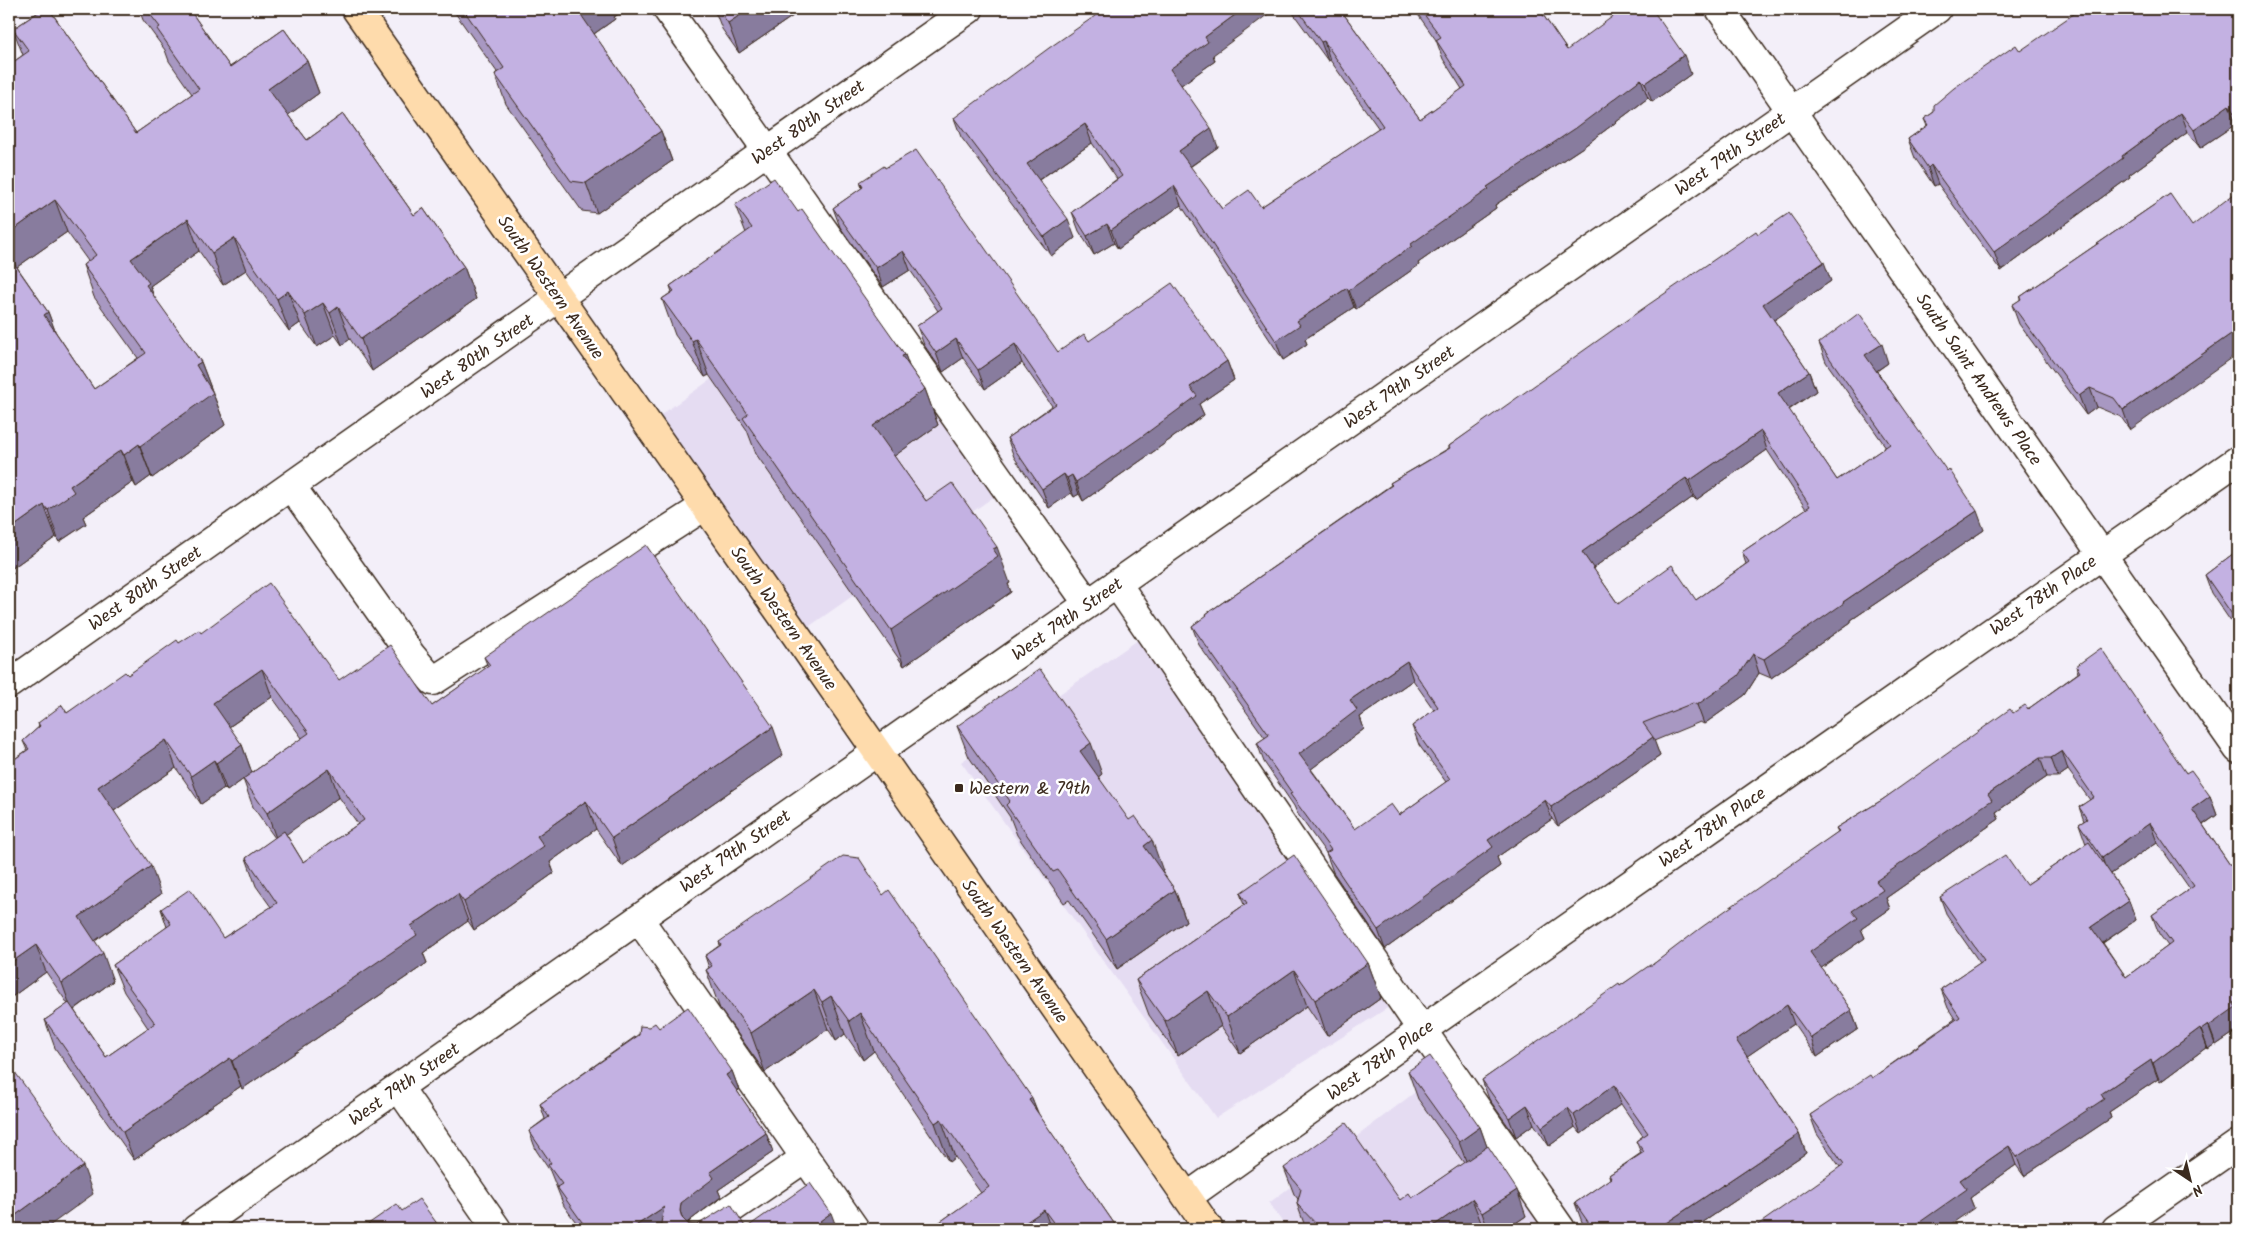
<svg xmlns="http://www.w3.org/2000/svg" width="2247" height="1238" font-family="Kalam,sans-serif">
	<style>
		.built { fill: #e5dcf2 }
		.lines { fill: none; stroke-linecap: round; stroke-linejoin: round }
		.minor-casing { stroke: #3b2a1e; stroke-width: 31 }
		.major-casing { stroke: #3b2a1e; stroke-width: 31 }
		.minor { stroke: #fff; stroke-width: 28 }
		.major { stroke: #fedbac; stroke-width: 28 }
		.wall { fill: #a898c2; stroke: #3b2a1e; fill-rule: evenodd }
		.shaded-wall { fill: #887c9e; stroke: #3b2a1e }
		.building { fill: #c3b1e2; stroke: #3b2a1e; fill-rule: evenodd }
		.poi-dot { fill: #3b2a1e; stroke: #fff; stroke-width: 2 }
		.labels { text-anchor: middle; stroke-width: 5; stroke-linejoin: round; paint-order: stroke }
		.street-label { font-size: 18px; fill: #3b2a1e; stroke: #fff }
		.poi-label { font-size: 18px; fill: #3b2a1e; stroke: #fff; text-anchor: start }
	</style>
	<rect width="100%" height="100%" fill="#f3eff9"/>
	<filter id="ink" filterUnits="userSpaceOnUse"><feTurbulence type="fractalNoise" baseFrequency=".02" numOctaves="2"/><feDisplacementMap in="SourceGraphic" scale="10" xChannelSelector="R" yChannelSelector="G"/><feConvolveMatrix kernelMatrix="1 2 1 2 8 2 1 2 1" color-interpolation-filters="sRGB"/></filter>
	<g filter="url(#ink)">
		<path class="built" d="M857,276L1012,484L797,635L648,424Z
			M1138,640L1392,1005L1216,1118L961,762Z
			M1439,1074L1547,1229H1287L1269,1203Z"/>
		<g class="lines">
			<g class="minor-casing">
				<path id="minor" d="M667,9L1088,604
					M1720,9L2238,749
					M291,486L411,655L433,681L705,506
					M1117,584L1422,1030L1561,1229
					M9,684L969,9
					M639,919L855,1229
					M399,1088L497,1229
					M1187,1197L1422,1030L2238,460
					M196,1229L1937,9
					M702,1229L805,1158
					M2116,1229L2238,1144"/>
			</g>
			<g class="major-casing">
				<path id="major" d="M356,9L805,648L1209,1229"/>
			</g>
			<use href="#minor" class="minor"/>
			<use href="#major" class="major"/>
		</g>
		<path class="wall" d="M43,9H49L136,133L192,94L169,61L165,50L143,20L139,9H189L230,67L284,29L307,61L319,93L288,115L307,140L343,114L414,215L423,208L464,267L476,299L372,371L350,339L342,345L335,335L317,347L300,323L289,331L246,270L223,285L199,251L150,286L154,297L201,362L225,425L152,478L151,476L136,487L133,482L83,517L86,524L59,542L56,537L11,569L13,574L9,577V65L23,55L13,29ZM67,232L88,261L83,265L94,297L138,358L94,389L55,331L48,312L17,267Z
			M450,9H626L614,17L615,19L594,34L661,131L672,161L597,213L582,211L506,104L495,74L497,72L453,10L451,11Z
			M712,9H803L739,53L722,29L717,16Z
			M1290,9H1340L1420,119L1462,89L1443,59L1436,40L1414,9H1539L1567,50L1691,74L1652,102L1648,98L1583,147L1495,205L1496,208L1418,263L1419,265L1356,309L1354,307L1305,339L1307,344L1283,360L1181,205L1118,249L1114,243L1094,255L1079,231L1072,212L1117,179L1092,143L1039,180L1075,238L1051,256L961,137L954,118L1213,55L1215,61L1181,85L1218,147L1190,167L1222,209L1261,207L1379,129L1330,60L1328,61Z
			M2238,9V128L2236,124L2200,148L2188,132L2129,175L2130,177L2001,271L1938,184L1934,186L1915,158L1908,139L1927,126L1924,119L2020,51Z
			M860,182L1058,352L1089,341L1227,361L1234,380L1199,404L1204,415L1146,457L1083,501L1079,494L1074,497L1071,493L1049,508L1014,457L1007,438L1052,406L1022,363L985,389L963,358L943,372L924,345L917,326L938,311L917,280L910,270L883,287L840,227L833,208L862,188Z
			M2170,194L2130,430L2121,417L2097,407L2086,415L2019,324L2012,305L2020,300V297Z
			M735,205L798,212L905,355L909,366L925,389L938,425L894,456L926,501L1010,583L1008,584L1011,592L904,666L756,454L747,430L709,375L705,377L675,335L662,299L672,292L670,286L746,233Z
			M1758,234L1831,281L1774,320L1809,372L1816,391L1789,410L1837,480L1886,447L1826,362L1819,343L1888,363L1877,371L1984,530L1851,620V622L1771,678L1759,673L1745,695L1704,724L1700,722L1654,741L1660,756L1558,826L1552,819L1497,857L1500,866L1385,949L1333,872L1326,853L1297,813L1294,806L1264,762L1257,743L1265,738L1199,645L1192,626L1207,616L1206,614L1391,485L1390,483L1449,448V446ZM1767,450L1806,509L1742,552L1746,564L1696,600L1618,604L1593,568L1693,497L1696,500ZM1413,680L1434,710L1412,726L1419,745L1446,782L1399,815L1355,829L1311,769L1364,729L1360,717Z
			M2238,550V632L2212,594L2205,575Z
			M201,633L339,680L432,706L488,667L484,657L783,755L622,866L596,829L550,862L554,873L474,930L468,921L423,953L427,963L242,1089L241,1086L134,1160L55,1048L45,1020L68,1004L46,972L9,999V763L27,750L23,741L39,727L38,723L67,713L179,643ZM272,697L302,738L243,779L253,807L275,838L246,858L256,886L271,907L223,938L161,909L167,927L113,965L124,992L148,1028L106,1057L74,1010L113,981L95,941L161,894L114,811L176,768L201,804L224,788L227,791L252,773L242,745L229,727ZM339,797L358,824L303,862L286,834Z
			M2076,666L2210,796L2217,815L2203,825L2230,865L2238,862V1030L2216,1045L2215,1044L2208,1049L2207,1047L2160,1082L2158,1079L2109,1112L2111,1118L2024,1176L2016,1165L1970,1198L1974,1208L1840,1167L1817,1134L1810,1115L1872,1078L1955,1019L1948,1008L1941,989L1980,963L1947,916L1940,897L2026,885L2086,844L2079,824L2084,821L2079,807L2090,800L2068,770L2058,777H2047L1996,812L1999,819L1886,898L1890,909L1861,929L1865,938L1821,968L1851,1010L1858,1029L1817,1057L1794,1024L1747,1056L1799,1134L1806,1153L1693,1229H1587L1582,1222L1575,1203L1610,1179L1609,1175L1641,1153L1636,1141L1643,1136L1621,1104L1581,1134L1575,1127L1549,1146L1534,1124L1516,1137L1489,1099L1482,1080L1620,986L1652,965L1838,832L1836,828L1882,800L2013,713L2028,709L2078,673ZM2157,842L2190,889L2152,915L2159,934L2168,946L2126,977L2103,943L2136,920L2129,901L2111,874Z
			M957,726L1102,774L1098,777L1163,871L1162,872L1175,890L1186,921L1117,969L1069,900L1064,903L1017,835L1010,817L969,757Z
			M1240,893L1368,963L1381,998L1327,1036L1307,1006L1240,1053L1221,1026L1178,1056L1149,1015L1136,980L1244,905Z
			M883,895L1032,1098L1039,1115L1118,1229H930L981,1193L955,1157L949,1162L874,1051L863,1060L845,1034L836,1041L828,1029L765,1072L720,1009L706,970L709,968L705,956L720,945L719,942Z
			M649,1027L659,1028L732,1071L739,1090L737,1091L766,1133L773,1152L718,1190L721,1197L688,1222V1224L697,1225L746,1228L837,1229H581L564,1206L550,1171L536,1150L529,1131L545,1119L540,1104Z
			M1408,1071L1480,1127L1487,1147L1526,1216L1507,1229H1485L1482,1225L1476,1229H1306L1297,1204L1298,1199L1294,1194L1284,1168L1400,1200L1412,1198L1464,1163L1418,1099Z"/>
		<path class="shaded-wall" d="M577,9H626L614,17L615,19L588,38Z
			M749,9H803L739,53L728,23Z
			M1243,9H1275L1213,55L1215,61L1177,88L1170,69L1205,37Z
			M1324,41L1330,60L1328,61L1321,42Z
			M1684,55L1691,74L1652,102L1645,83Z
			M307,61L319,93L280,121L268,89Z
			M1641,79L1648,98L1583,147L1495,205L1496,208L1418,263L1419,265L1356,309L1349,290L1487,187Z
			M2229,105L2236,124L2200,148L2194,130Z
			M2181,113L2188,132L2129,175L2130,177L2001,271L1994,252L2122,156Z
			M1085,124L1092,143L1034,183L1027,164Z
			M1211,128L1218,147L1185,170L1179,151Z
			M661,131L672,161L597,213L586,183Z
			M1931,165L1938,184L1934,186L1928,168Z
			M1174,186L1181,205L1118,249L1111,230Z
			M55,200L67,232L10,272L9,270V233Z
			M188,219L199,251L150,286L161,315L131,259Z
			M1068,219L1075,238L1051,256L1044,237Z
			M1107,224L1114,243L1094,255L1087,236Z
			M234,238L246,270L223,285L212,253Z
			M903,251L910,270L883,287L876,268Z
			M1824,262L1831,281L1770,323L1763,304Z
			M464,267L476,299L372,371L361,339Z
			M1347,288L1354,307L1305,339L1307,344L1283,360L1276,341L1297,321Z
			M288,291L300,323L289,331L277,299Z
			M323,303L335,335L317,347L305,315Z
			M338,307L350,339L342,345L330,313Z
			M48,312L60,344L44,315Z
			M2238,329V353L2130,430L2123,410Z
			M696,339L709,375L705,377L692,341Z
			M956,339L963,358L943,372L936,353Z
			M1015,344L1022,363L985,389L978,370Z
			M1882,344L1888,363L1872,374L1865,355Z
			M905,355L918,391L902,356Z
			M1227,361L1234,380L1199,404L1204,415L1146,457L1083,501L1076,482L1190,387Z
			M201,362L225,425L152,478L140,446L196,365Z
			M1809,372L1816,391L1785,412L1778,393Z
			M2090,388L2097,407L2086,415L2079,396Z
			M925,389L938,425L886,462L873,426Z
			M1761,431L1767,450L1696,500L1689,481Z
			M139,444L151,476L136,487L124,455Z
			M121,450L133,482L83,517L86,524L59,542L48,510L70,486Z
			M1064,474L1071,493L1049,508L1042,489Z
			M1072,475L1079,494L1074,497L1067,478Z
			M1686,478L1693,497L1589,571L1582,552Z
			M44,505L56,537L11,569L13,574L9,577V530Z
			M1977,511L1984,530L1851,620V622L1771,678L1764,659L1843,602Z
			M997,547L1010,583L1008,584L1011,592L904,666L891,630Z
			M1753,654L1759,673L1745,695L1704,724L1697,705Z
			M1407,661L1413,680L1360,717L1364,729L1306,773L1299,754L1350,700Z
			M262,669L272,697L223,731L213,703Z
			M773,727L783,755L622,866L612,838Z
			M1653,737L1660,756L1558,826L1551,807Z
			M166,740L176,768L108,815L98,787Z
			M1091,743L1102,774L1092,782L1080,751Z
			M242,745L252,773L227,791L216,763Z
			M2062,751L2068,770L2058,777L2051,758Z
			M2040,758L2047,777L1996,812L1999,819L1886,898L1890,909L1861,929L1865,938L1817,971L1810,952L1852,911L1876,881L1988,794Z
			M214,760L224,788L201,804L191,776Z
			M329,769L339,797L277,841L267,813Z
			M2210,796L2217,815L2198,828L2192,809Z
			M1545,800L1552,819L1497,857L1500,866L1385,949L1378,930L1488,840Z
			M586,801L596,829L550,862L554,873L474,930L464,902L537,836Z
			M2150,823L2157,842L2108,876L2102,857Z
			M1152,840L1163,871L1155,876L1144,846Z
			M151,866L161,894L89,945L79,917Z
			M1175,890L1186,921L1117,969L1106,939Z
			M458,894L468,921L423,953L427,963L242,1089L232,1061L411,926Z
			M2129,901L2136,920L2098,946L2091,927Z
			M36,945L46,972L9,999V964Z
			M103,953L113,981L72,1011L62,983Z
			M1368,963L1381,998L1327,1036L1315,1000Z
			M1294,970L1307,1006L1240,1053L1227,1017Z
			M814,990L828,1029L765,1072L751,1033Z
			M1208,991L1221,1026L1178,1056L1165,1021Z
			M831,996L845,1034L836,1041L822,1002Z
			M2238,1000V1030L2216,1045L2209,1026L2233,1003Z
			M1787,1005L1794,1024L1743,1059L1736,1040Z
			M1851,1010L1858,1029L1817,1057L1811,1038Z
			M860,1013L874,1051L863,1060L849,1021Z
			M2208,1025L2215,1044L2208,1049L2201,1030Z
			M2200,1028L2207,1047L2160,1082L2153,1063Z
			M230,1058L241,1086L134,1160L123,1132Z
			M2151,1060L2158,1079L2109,1112L2111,1118L2024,1176L2017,1157L2101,1094Z
			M732,1071L739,1090L732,1094L726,1075Z
			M1614,1085L1621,1104L1581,1134L1574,1115Z
			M1032,1098L1046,1136L1029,1100Z
			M1527,1105L1534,1124L1516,1137L1509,1118Z
			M1568,1108L1575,1127L1549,1146L1542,1127Z
			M941,1119L955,1157L949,1162L935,1123Z
			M1480,1127L1490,1155L1469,1169L1459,1142Z
			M766,1133L773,1152L718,1190L721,1197L688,1222L686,1229L680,1211L681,1203L710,1172Z
			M1799,1134L1806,1153L1693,1229H1657Z
			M2009,1146L2016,1165L1970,1198L1974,1208L1944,1229H1910L1960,1180Z
			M83,1166L93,1194L45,1229H9V1220Z
			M1517,1190L1526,1216L1507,1229H1488L1482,1213Z
			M1472,1199L1482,1225L1476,1229H1429Z
			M664,1207L665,1229H631Z
			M1044,1210L1051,1229H1016Z
			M831,1213L837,1229H823L820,1221Z
			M1596,1223L1599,1229H1592L1591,1226Z"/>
		<path class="building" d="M43,9H49L136,133L199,89L157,29L160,27L146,9H189L230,67L284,29L307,61L268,89L307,140L343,114L414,215L423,208L464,267L361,339L338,307L330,313L323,303L305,315L288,291L277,299L234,238L212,253L188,219L131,259L149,283L146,285L201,362L196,365L213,393L140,446L139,444L124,455L121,450L70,486L74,492L48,510L44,505L9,530V256L48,312L44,315L94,389L146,353L83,265L96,255L55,200L9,233V65L29,51L13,29Z
			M463,9H577L661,131L586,183L571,181L495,74L504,68Z
			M718,9H749L728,23Z
			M1105,9H1243L1205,37L1208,42L1170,69L1211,128L1179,151L1222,209L1249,190L1261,207L1383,126L1324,41L1321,42L1297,9H1340L1420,119L1466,86L1436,40L1441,37L1420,9H1539L1567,50L1623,9H1652L1684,55L1645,83L1641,79L1576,128L1487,187L1489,189L1411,244L1412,246L1349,290L1347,288L1297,321L1300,325L1276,341L1174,186L1111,230L1107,224L1087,236L1072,212L1122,176L1085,124L1027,164L1068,219L1044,237L954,118L1049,48Z
			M2081,9H2238V119L2229,105L2194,130L2181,113L2122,156L2123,158L1994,252L1931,165L1928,168L1908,139L1928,125L1924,119L1934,112V105L1954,88L2016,45L2020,51Z
			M916,150L1058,352L1084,334L1089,341L1172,283L1227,361L1190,387L1197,396L1140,438L1076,482L1072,475L1067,478L1064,474L1042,489L1007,438L1056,404L1015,344L978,370L956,339L936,353L917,326L942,308L910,261L903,251L876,268L833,208L863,187L860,182L884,166L885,168Z
			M774,178L798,212L802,209L905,355L902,356L925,389L873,426L926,501L952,483L997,547L993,549L998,556L891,630L743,418L748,414L696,339L692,341L662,299L674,291L670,286L752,228L735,205Z
			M2238,191V329L2123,410L2114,398L2090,388L2079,396L2012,305L2021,299L2020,297L2170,194L2192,226Z
			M1789,213L1824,262L1763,304L1809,372L1778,393L1837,480L1890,444L1819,343L1859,313L1882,344L1865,355L1947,471L1949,469L1977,511L1843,602L1844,603L1764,659L1753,654L1738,676L1697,705L1693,703L1643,723L1653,737L1551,807L1545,800L1488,840L1493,847L1378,930L1326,853L1331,850L1290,794L1292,793L1257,743L1269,735L1192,626L1207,615L1206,614L1392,485L1390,483L1450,448L1449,446L1648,305L1756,231L1758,234ZM1761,431L1810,506L1742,552L1749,562L1696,600L1672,565L1618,604L1582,552L1686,478L1689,481ZM1407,661L1438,707L1412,726L1450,779L1399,815L1391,804L1355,829L1299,754L1357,710L1350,700Z
			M646,545L773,727L612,838L586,801L537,836L544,846L464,902L458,894L411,926L417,935L232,1061L230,1058L123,1132L45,1020L69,1003L106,1057L155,1023L113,965L171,924L161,909L190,889L223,938L277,903L246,858L284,831L303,862L364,820L329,769L267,813L243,779L309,733L262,669L213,703L242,745L216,763L214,760L191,776L166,740L98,787L151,866L79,917L103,953L62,983L36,945L9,964V763L29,749L23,741L40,726L38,723L62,705L67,713L125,672L128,675L177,640L179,643L199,630L201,633L269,583L339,680L390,645L432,706L490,665L484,657Z
			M2238,550V623L2205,575Z
			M2101,648L2186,773L2191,770L2210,796L2192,809L2230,865L2237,860L2238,862V1000L2233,1003L2236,1007L2209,1026L2208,1025L2201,1030L2200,1028L2153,1063L2151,1060L2101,1094L2104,1099L2017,1157L2009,1146L1960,1180L1967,1189L1910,1229H1752L1844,1164L1810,1115L1870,1075L1872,1078L1960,1017L1941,989L1984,960L1940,897L2005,855L2026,885L2089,842L2129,901L2091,927L2126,977L2172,943L2152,915L2194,886L2150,823L2102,857L2079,824L2087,819L2079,807L2094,797L2062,751L2051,758H2040L1988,794L1992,800L1876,881L1883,890L1852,911L1858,918L1810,952L1851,1010L1811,1038L1787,1005L1736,1040L1799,1134L1657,1229H1601L1596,1223L1591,1226L1575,1203L1611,1178L1609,1175L1644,1152L1636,1141L1648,1133L1614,1085L1574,1115L1568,1108L1542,1127L1527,1105L1509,1118L1482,1080L1619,984L1620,986L1650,965H1652L1702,927L1839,831L1836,828L1882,800L2010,709L2013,713L2025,705L2028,709L2080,672L2076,666Z
			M1040,669L1091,743L1080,751L1129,820L1135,816L1152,840L1144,846L1175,890L1106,939L1058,870L1053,872L1006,805L1010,801L957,726Z
			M1294,855L1368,963L1315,1000L1294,970L1227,1017L1208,991L1165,1021L1136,980L1247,903L1240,893Z
			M843,856L859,858L883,895L889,890L1032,1098L1029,1100L1118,1229H1058L1044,1210L1016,1229H930L989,1187L941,1119L935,1123L860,1013L849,1021L831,996L822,1002L814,990L751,1033L706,970L712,966L705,956L721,945L719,942Z
			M688,1007L732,1071L726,1075L766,1133L710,1172L714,1178L681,1203L680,1211L682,1218L688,1224L697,1225L731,1204L746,1228L810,1183L831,1213L820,1221L826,1229H660L664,1207L631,1229H587L557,1187L562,1184L548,1165L551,1163L529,1131L549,1117L540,1104L639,1035L640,1026L649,1027L655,1023L659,1028Z
			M1430,1056L1480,1127L1459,1142L1408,1071Z
			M9,1064L83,1166L9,1220Z
			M1346,1123L1400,1200L1409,1193L1412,1198L1488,1146L1517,1190L1482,1213L1472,1199L1429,1229H1321L1297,1204L1301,1189L1284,1168Z
			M419,1199L441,1229H361L397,1204L402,1211Z"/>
	</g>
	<rect class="poi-dot" x="954" y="783" width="10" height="10" rx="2.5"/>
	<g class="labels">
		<g class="street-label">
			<text transform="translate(808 122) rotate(-35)" y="6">West 80th Street</text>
			<text transform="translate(1730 154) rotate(-35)" y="6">West 79th Street</text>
			<text transform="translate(551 287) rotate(55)" y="6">South Western Avenue</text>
			<text transform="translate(477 356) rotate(-35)" y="6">West 80th Street</text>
			<text transform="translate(1979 379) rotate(55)" y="6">South Saint Andrews Place</text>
			<text transform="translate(1399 387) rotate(-35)" y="6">West 79th Street</text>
			<text transform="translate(145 588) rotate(-35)" y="6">West 80th Street</text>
			<text transform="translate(2043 595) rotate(-35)" y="6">West 78th Place</text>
			<text transform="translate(784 618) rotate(55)" y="6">South Western Avenue</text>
			<text transform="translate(1067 619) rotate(-35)" y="6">West 79th Street</text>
			<text transform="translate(1712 827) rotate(-35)" y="6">West 78th Place</text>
			<text transform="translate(735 851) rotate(-35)" y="6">West 79th Street</text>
			<text transform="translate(1015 951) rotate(55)" y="6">South Western Avenue</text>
			<text transform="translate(1380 1060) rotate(-35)" y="6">West 78th Place</text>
			<text transform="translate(404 1084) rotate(-35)" y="6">West 79th Street</text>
		</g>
		<g class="poi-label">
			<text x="969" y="794">Western &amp; 79th</text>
		</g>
	</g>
	<rect width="2247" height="1238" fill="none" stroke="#fff" stroke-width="30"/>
	<rect x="15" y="15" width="2217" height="1208" fill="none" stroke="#3b2a1e" stroke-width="2" filter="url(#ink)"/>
	<g transform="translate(2190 1180) rotate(145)" stroke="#ffffff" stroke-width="4" paint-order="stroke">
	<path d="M0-4L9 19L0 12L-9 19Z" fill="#3b2a1e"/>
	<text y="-8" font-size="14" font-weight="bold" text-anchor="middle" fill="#3b2a1e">N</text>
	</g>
</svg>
